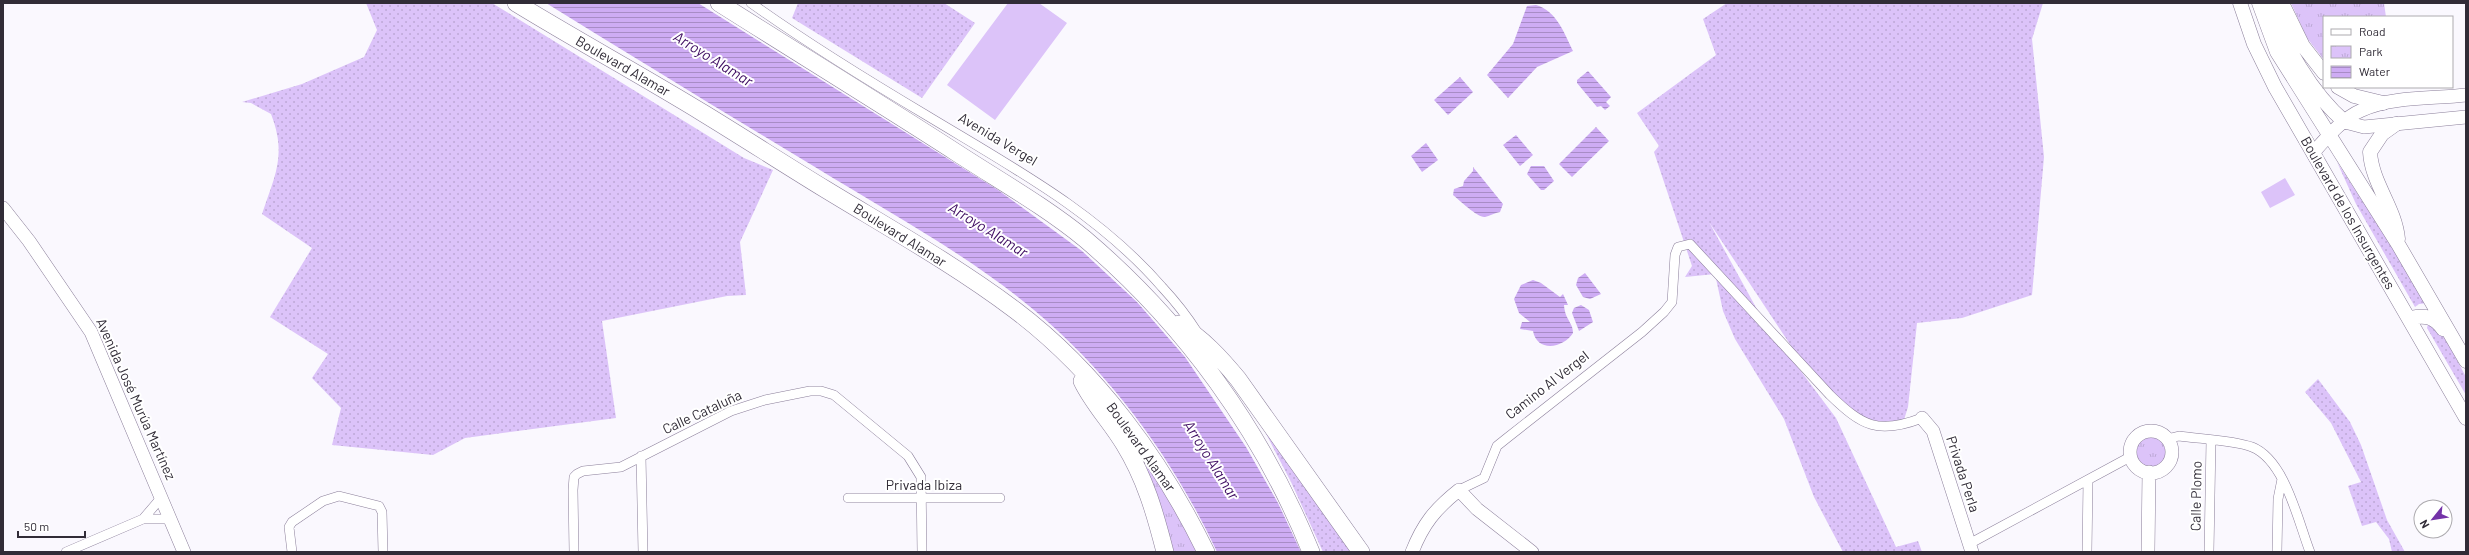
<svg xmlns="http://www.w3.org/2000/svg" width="2469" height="555" font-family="Barlow,sans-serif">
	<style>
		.grass { fill: url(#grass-dots) }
		.park { fill: url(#park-tufts) }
		.pitch { fill: #dcc3f9 }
		.water { fill: url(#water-rules) }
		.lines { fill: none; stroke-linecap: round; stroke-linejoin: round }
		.street-casing { stroke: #8b7f9a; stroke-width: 10 }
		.secondary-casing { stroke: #8b7f9a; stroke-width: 14 }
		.primary-casing { stroke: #8b7f9a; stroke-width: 15 }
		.highway-casing { stroke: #8b7f9a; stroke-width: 18 }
		.street { stroke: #fff; stroke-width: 9 }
		.secondary { stroke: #fff; stroke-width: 13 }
		.primary { stroke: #fff; stroke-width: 14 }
		.highway { stroke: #fff; stroke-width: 17 }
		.labels { text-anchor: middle; stroke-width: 4; stroke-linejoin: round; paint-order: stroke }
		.street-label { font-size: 14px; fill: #312c37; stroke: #fff }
		.water-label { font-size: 15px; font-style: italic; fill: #3d0b60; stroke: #fff }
	</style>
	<defs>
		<pattern id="grass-dots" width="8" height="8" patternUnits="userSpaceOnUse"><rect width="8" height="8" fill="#dcc3f9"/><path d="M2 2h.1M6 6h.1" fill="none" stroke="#bda8d6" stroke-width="1.8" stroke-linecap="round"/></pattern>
		<pattern id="park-tufts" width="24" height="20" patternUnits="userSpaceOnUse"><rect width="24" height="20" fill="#dcc3f9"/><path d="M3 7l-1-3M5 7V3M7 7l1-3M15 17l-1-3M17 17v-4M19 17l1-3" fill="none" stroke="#bda8d6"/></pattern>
		<pattern id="water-rules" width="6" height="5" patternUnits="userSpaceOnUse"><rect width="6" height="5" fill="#ceacf4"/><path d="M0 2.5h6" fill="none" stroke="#a88cc6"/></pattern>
	</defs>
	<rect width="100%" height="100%" fill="#faf8fe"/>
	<path class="grass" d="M366,3H492L744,158L773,170L740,242L746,295L727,296L602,321L616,418L465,438L433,455L332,445L341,408L312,378L328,354L270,317L312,248L262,214C275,175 287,155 271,114L251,103L242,102L302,84L364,57L377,30Z
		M798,3H944L975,23L922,98L792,18Z
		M1727,3H2043L2032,39L2044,157L2032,295L1962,318L1917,323L1908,407L1903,423L1889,424L1855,417L1809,373L1709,222L1764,322L1836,418L1896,547L1918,541L1922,552H1843L1814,497L1784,419L1735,339L1723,311L1715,274L1685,277L1692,266L1654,152L1659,146L1637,113L1716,55L1703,19Z
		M2337,162L2429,303L2419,304L2415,307L2356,204Z
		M2428,324L2437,327L2450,347L2466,377V395L2427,328Z
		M2318,379L2350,422L2361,445L2387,520L2405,552H2392L2389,539L2376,522L2362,526L2348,486L2361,482L2331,423L2305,392Z
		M1262,426L1354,552H1323L1291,482Z"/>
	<path class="park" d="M2291,3H2384L2386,17H2324V60L2307,38Z
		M2133 451a17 17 0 1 1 34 0a17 17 0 1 1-34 0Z
		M1138,447L1200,552H1168Z"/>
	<path class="pitch" d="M1008,3H1039L1067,23L995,120L947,85Z
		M2285,178L2295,195L2270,208L2261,192Z"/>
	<path class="water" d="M546,3H698L998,190L1082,251L1137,302L1185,357L1246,447L1278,503L1301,552H1217C1174,460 1112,375 1034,310C967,254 888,212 815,167C725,113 635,58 546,3Z
		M1536,5C1557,11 1564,33 1573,51L1537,67L1508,98L1487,75L1513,44L1527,6Z
		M1588,71L1611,97L1606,102L1610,106L1605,110L1601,106L1597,107L1577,83V80Z
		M1460,77L1473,92L1448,115L1434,100Z
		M1596,127L1609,141L1572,177L1559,164Z
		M1516,135L1533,155L1520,166L1503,145Z
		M1426,143L1438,160L1422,172L1411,156Z
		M1531,166H1544L1554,181L1544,190H1541L1527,174Z
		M1473,167L1503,204L1500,212C1495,213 1489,216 1485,217C1478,218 1459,200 1453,195L1454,189L1463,186L1464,181L1473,171Z
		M1585,273L1601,294L1590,299L1583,297L1576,285L1578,278Z
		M1533,280L1541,283L1560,297L1563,294L1568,305H1564C1565,320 1573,322 1573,333C1564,348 1537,353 1533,331L1520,329L1522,322H1530L1519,313L1514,299L1521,285Z
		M1581,305L1589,310L1593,322L1579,331L1572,313L1574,308Z"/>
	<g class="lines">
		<g class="street-casing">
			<path id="street" d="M751,3C807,43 867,80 926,115C1010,166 1097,212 1162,287C1175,301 1187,316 1197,332
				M2167,439L2179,436C2200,439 2233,440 2252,447C2285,460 2298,521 2310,552
				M641,456L643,552
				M1459,490L1484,478L1497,446L1507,438L1642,332L1664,312L1672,302L1675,255L1678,247L1690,244L1830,395C1862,426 1878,435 1922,418
				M848,498H1000
				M143,519L161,498
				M1969,544L2130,457
				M66,552L143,519H170
				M292,552L289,527L292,522L323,501L339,496L379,506L382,512L383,552
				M574,552L573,490L574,477L577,474L583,471L621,467L731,411L765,400L810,391H821L834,395L908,456L921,477L922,552
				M2087,552L2088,481
				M2209,552L2211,440
				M2277,552L2278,499L2282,479"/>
		</g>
		<g class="secondary-casing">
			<path id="secondary" d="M2345,122L2364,127L2466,117
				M2313,153C2327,137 2343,118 2362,110C2393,96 2433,99 2466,95
				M3,208L29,241L91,332L184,552
				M1922,418L1933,431L1972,552
				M2130 452a21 21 0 1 1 42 0a21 21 0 1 1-42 0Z
				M1412,552C1423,524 1435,509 1459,490L1477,509L1532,552
				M2148,552L2149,472"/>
		</g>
		<g class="primary-casing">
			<path id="primary" d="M2240,3L2254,44L2275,87L2466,418
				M2259,3L2277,52L2398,244L2466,361
				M2271,3C2282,44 2313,95 2345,122
				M2282,3L2303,46L2324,73
				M2338,87L2354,96L2383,103
				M2396,124L2382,134L2370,152C2372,184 2395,207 2398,239
				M2410,318C2425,315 2434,316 2443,329"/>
		</g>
		<g class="highway-casing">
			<path id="highway" d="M516,3C578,41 641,75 703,113C744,138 784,164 825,189C889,228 955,265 1015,310C1097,372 1161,460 1206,552
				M719,3C798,53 878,102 957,153C1000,181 1046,207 1085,239C1185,324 1262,431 1311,552
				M1179,324C1203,339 1220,357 1238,379L1361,552
				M1082,381C1093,404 1111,422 1124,444C1145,478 1155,513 1165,552"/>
		</g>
		<use href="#street" class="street"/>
		<use href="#secondary" class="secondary"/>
		<use href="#primary" class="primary"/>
		<use href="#highway" class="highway"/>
	</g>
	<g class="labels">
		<g class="street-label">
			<text transform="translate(623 66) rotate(30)" y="5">Boulevard Alamar</text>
			<text transform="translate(998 139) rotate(31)" y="5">Avenida Vergel</text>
			<text transform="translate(2348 213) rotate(60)" y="5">Boulevard de los Insurgentes</text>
			<text transform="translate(900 235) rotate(32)" y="5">Boulevard Alamar</text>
			<text transform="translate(1547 385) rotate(-38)" y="5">Camino Al Vergel</text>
			<text transform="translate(136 399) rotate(66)" y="5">Avenida José Murúa Martínez</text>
			<text transform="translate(702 412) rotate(-25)" y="5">Calle Cataluña</text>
			<text transform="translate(1141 447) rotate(54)" y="5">Boulevard Alamar</text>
			<text transform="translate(1963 474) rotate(72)" y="5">Privada Perla</text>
			<text x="924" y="490">Privada Ibiza</text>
			<text transform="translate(2196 496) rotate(-89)" y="5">Calle Plomo</text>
		</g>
		<g class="water-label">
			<text transform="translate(713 59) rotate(32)" y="5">Arroyo Alamar</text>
			<text transform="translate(988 230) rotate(32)" y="5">Arroyo Alamar</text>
			<text transform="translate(1211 460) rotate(58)" y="5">Arroyo Alamar</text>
		</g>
	</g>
	<rect width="2469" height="555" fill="none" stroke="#312c37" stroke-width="8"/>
	<rect x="2323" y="16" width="130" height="72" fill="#ffffff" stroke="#adabaf"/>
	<rect x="2331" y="29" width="20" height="6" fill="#ffffff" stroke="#adabaf"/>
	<text x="2359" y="36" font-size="12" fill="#312c37">Road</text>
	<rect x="2331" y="46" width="20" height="12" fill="url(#park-tufts)" stroke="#adabaf"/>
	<text x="2359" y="56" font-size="12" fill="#312c37">Park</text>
	<rect x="2331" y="66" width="20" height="12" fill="url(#water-rules)" stroke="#adabaf"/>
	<text x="2359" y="76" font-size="12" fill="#312c37">Water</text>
	<g transform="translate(2433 519) rotate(240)"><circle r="19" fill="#ffffff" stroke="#adabaf"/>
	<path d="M0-3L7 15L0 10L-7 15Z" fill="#7433a8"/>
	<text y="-6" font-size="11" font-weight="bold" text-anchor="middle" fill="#312c37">N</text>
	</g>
	<path d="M18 531v6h67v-6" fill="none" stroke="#312c37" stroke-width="2"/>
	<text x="24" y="531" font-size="12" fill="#312c37" stroke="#ffffff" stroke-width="3" paint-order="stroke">50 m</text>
</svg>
